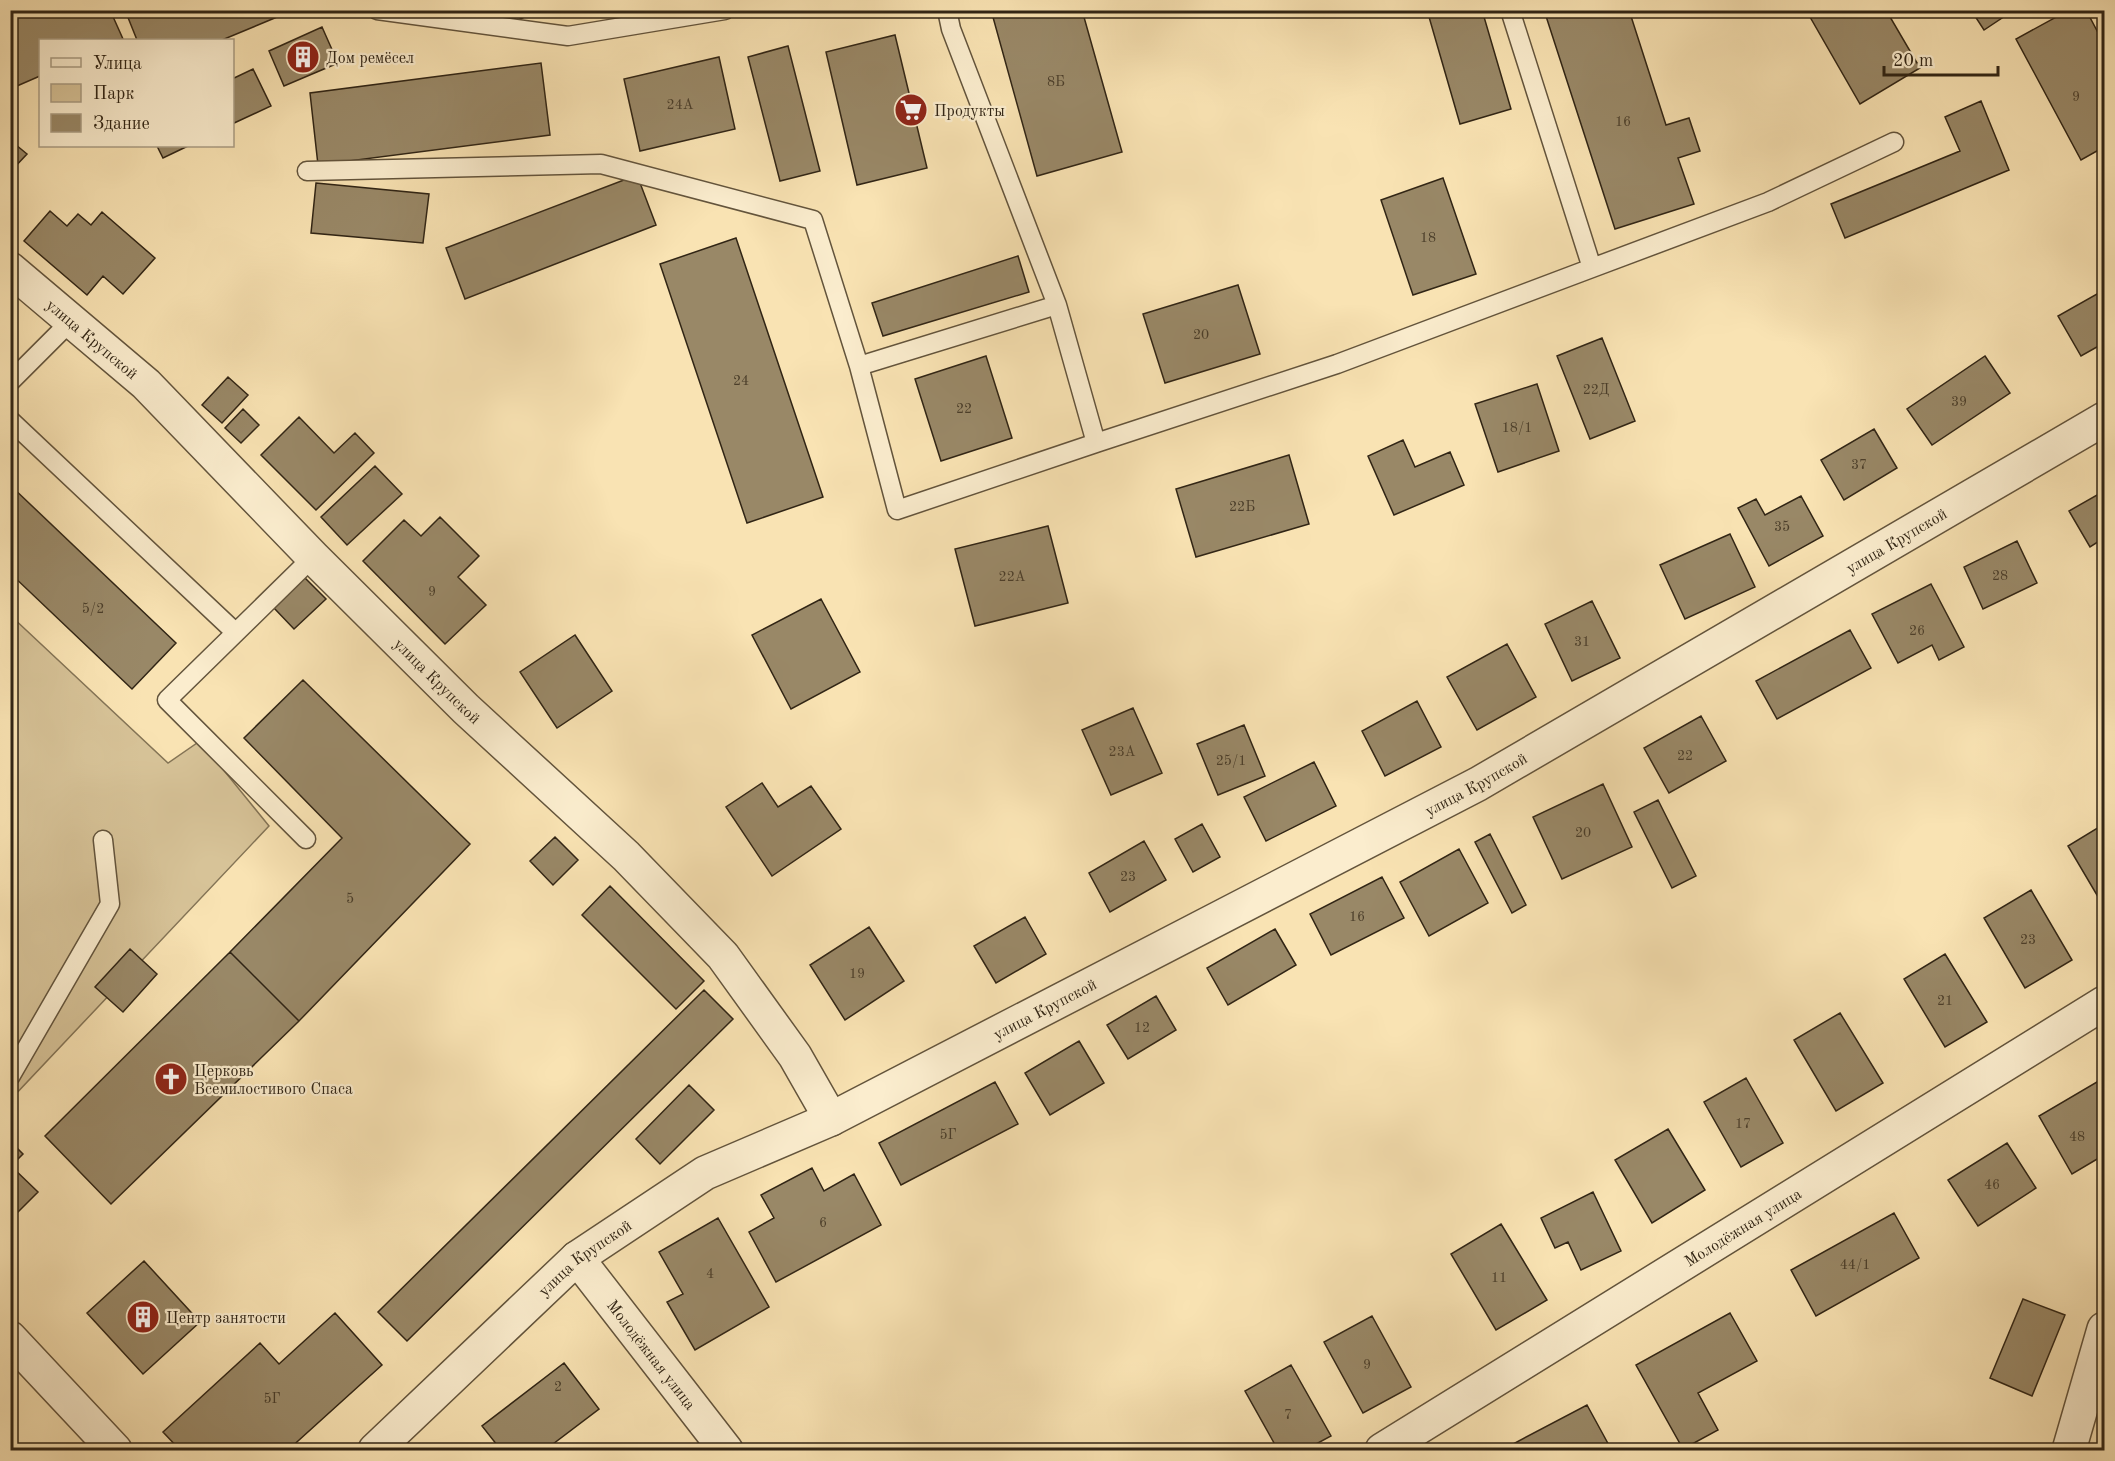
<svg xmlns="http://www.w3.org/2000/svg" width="2115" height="1461" font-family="'Old Standard TT',serif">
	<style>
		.green { fill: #d7c398; stroke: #847456; stroke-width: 1.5 }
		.building { fill: #998867; stroke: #312515; stroke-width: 1.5 }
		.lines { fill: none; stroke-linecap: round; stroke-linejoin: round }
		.lane-casing { stroke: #63543c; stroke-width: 21 }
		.street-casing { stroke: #63543c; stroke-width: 36 }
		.lane { stroke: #fbedce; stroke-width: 18 }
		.street { stroke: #fbedce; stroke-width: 33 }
		.labels { text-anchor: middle; stroke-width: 4.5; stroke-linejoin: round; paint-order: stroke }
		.number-label { font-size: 14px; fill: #4b3e2a }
		.poi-label { font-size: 16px; fill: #312515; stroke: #fbedce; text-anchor: start }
		.street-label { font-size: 16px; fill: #312515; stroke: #fbedce }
	</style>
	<rect width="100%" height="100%" fill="#f9e3b3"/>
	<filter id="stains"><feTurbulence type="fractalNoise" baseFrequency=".00333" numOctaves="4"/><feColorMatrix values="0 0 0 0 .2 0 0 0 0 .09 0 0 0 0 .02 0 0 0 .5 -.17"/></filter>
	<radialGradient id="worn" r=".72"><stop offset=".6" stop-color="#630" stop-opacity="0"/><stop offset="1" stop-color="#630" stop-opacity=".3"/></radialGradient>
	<path class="green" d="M10,615L168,763L200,741L269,826L11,1099Z"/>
	<path class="building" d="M10,10H110L123,39L40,40V76L10,89Z
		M125,10H294L222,40H137Z
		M511,10H540L516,21Z
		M991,10H1082L1122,152L1037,176Z
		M1427,10H1482L1511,109L1460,124Z
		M1544,10H1629L1666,125L1689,118L1700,151L1678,158L1694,204L1615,229Z
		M1806,10H1886L1920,68L1860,104Z
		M1971,10H2014L1984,30Z
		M2069,10H2086L2104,44V147L2081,160L2016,39Z
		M322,27L338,63L284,86L269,51Z
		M895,35L927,168L857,185L826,52Z
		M788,46L820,171L780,181L748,57Z
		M719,57L735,129L640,151L624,79Z
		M541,63L550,135L318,165L310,93Z
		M253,69L271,106L232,124V79Z
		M1981,101L2009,170L1845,238L1831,204L1960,151L1945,117Z
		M10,140L27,154L10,172Z
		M157,146H188L163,158Z
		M637,175L656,225L465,299L446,248Z
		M1443,178L1476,274L1413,295L1381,200Z
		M316,183L429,194L423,243L311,233Z
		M50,211L67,226L78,214L91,225L102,212L155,258L123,294L103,276L87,295L24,241Z
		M736,238L823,497L747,523L660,264Z
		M1018,256L1029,292L883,336L872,303Z
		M1238,285L1260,354L1165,383L1143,314Z
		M2104,290V343L2081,356L2058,316Z
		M1602,338L1635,421L1590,439L1557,356Z
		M986,356L1012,438L941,461L915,379Z
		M1985,356L2010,393L1932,445L1907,409Z
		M228,377L248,395L222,423L202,405Z
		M1537,384L1559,451L1498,472L1475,404Z
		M243,409L259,425L241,443L225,428Z
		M299,417L334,453L355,433L374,453L316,510L261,455Z
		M1874,429L1897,468L1844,500L1821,460Z
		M1403,440L1415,467L1450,452L1464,485L1394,515L1368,456Z
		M1289,455L1309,524L1196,557L1176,489Z
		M375,466L402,494L347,545L321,517Z
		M10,485L176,643L132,689L10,573Z
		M2104,491V538L2090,547L2069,511Z
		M1801,496L1823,536L1769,566L1738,508L1756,499L1765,515Z
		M440,517L479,556L458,577L486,605L445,644L363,561L404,520L421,536Z
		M1048,526L1068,603L975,626L955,549Z
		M1730,534L1755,587L1685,619L1660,565Z
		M2017,541L2037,583L1983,609L1964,567Z
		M304,577L326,599L294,629L274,608Z
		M1931,584L1964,647L1939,660L1932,645L1898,663L1872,614Z
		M821,599L860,672L791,709L752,635Z
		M1592,601L1620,658L1572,681L1545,624Z
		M1850,630L1871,668L1777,719L1756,681Z
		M575,635L612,691L557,728L520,672Z
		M1507,644L1536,697L1477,730L1447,677Z
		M303,680L470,844L299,1021L230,952L342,838L244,738Z
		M1417,701L1441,747L1385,776L1362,731Z
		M1133,708L1162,773L1111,795L1082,730Z
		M1701,716L1726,761L1669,793L1644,748Z
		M1244,725L1265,776L1218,795L1197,744Z
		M1314,762L1336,806L1266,841L1244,797Z
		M762,783L778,807L811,786L841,829L772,876L726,807Z
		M1603,784L1632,847L1562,879L1533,817Z
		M1658,800L1696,876L1672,888L1634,812Z
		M1202,824L1220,857L1193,872L1175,839Z
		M2104,824V907L2068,846Z
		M1490,834L1526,905L1512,913L1475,842Z
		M555,837L578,860L553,885L530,861Z
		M1144,841L1166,880L1110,912L1089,873Z
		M1459,849L1488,903L1429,936L1400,882Z
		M1382,877L1404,918L1331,955L1310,914Z
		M610,886L704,981L676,1009L582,915Z
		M2031,890L2072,960L2025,988L1984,918Z
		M1025,917L1046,954L996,983L974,946Z
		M869,927L904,981L845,1020L810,965Z
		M1275,929L1296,965L1228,1005L1207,968Z
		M130,949L157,974L123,1012L95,987Z
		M230,952L299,1021L111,1204L45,1136Z
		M1945,954L1987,1022L1945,1047L1904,979Z
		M704,990L733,1019L407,1341L378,1312Z
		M1156,996L1176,1030L1128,1059L1107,1025Z
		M1840,1013L1883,1083L1836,1111L1794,1040Z
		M1079,1041L1104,1083L1050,1115L1025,1073Z
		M1746,1078L1783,1143L1741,1167L1704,1102Z
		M2102,1079L2104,1082V1155L2072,1174L2039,1116Z
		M995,1082L1018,1124L901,1185L879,1143Z
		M689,1085L714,1110L660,1164L636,1139Z
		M1668,1129L1705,1190L1652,1223L1615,1160Z
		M10,1141L23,1154L11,1166L38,1192L10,1220Z
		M2007,1143L2036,1188L1978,1226L1948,1180Z
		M812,1168L824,1191L854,1174L881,1225L776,1282L749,1232L774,1218L761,1195Z
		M1593,1192L1621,1251L1581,1270L1568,1242L1555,1248L1541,1218Z
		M1894,1213L1919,1258L1816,1316L1791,1270Z
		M718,1218L769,1307L695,1350L667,1302L683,1294L659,1252Z
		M1501,1224L1547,1300L1496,1330L1451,1254Z
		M144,1261L200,1322L143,1374L87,1313Z
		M2023,1299L2065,1315L2032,1396L1990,1378Z
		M335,1313L382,1365L288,1450H180L163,1432L260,1343L279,1364Z
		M1730,1313L1757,1361L1698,1393L1718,1430L1683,1449L1636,1365Z
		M1372,1316L1411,1387L1363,1413L1324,1342Z
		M564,1363L599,1409L545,1450H501L482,1426Z
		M1291,1365L1331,1436L1305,1450H1278L1245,1391Z
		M1587,1405L1611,1449L1517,1450L1513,1444Z"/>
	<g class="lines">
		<g class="lane-casing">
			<path id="lane" d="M377,10L568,36L725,10
				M947,10L951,29L1057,305L859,366L897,510L1096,443
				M307,171L601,164L813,220L859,366
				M1592,268L1768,202L1894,142
				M1057,305L1096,443L1337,364L1592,268L1510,10
				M10,382L72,320
				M10,420L235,632
				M306,839L167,700L313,557
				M10,1077L110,904L103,840"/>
		</g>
		<g class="street-casing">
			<g id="street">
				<path id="s1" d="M10,269L146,384L313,557L466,709L626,856L723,956L795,1056L831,1119"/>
				<path id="s2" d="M577,1258L726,1450"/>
				<path d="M10,1338L115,1450"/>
				<path id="s3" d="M375,1450L577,1258L705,1173L831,1119L1478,784L2104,419"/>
				<path id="s4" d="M1382,1450L2104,1003"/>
				<path d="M2069,1450L2104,1329"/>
			</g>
		</g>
		<use href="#lane" class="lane"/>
		<use href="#street" class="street"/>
	</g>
	<defs>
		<g id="building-disc" transform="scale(1.725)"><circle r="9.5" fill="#8f2418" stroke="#fbedce"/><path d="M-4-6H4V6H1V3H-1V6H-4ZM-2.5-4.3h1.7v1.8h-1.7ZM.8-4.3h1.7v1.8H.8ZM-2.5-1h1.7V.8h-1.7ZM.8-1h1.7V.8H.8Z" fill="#fff"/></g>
		<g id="supermarket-disc" transform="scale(1.725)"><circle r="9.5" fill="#8f2418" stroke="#fbedce"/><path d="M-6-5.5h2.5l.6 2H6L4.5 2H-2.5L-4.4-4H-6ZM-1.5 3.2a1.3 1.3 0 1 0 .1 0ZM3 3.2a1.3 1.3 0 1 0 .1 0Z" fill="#fff"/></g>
		<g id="church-disc" transform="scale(1.725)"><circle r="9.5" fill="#8f2418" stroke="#fbedce"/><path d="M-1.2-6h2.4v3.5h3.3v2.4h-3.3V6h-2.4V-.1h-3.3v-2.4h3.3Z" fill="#fff"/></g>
	</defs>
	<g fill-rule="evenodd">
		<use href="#building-disc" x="303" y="57"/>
		<use href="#supermarket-disc" x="911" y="110"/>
		<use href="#church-disc" x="171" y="1079"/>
		<use href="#building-disc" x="143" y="1317"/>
	</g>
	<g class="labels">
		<g class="number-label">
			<text x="1056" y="86">8Б</text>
			<text x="2076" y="101">9</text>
			<text x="680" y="109">24А</text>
			<text x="1623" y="126">16</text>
			<text x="1428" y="242">18</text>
			<text x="1201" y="339">20</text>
			<text x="741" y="385">24</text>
			<text x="1596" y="394">22Д</text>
			<text x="1959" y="406">39</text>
			<text x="964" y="413">22</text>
			<text x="1517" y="432">18/1</text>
			<text x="1859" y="469">37</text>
			<text x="1242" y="511">22Б</text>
			<text x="1782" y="531">35</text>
			<text x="2000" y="580">28</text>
			<text x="1012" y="581">22А</text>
			<text x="432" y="596">9</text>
			<text x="93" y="613">5/2</text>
			<text x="1917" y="635">26</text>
			<text x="1582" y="646">31</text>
			<text x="1122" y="756">23А</text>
			<text x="1685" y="760">22</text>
			<text x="1231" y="765">25/1</text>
			<text x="1583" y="837">20</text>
			<text x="1128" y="881">23</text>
			<text x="350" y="903">5</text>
			<text x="1357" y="921">16</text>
			<text x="2028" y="944">23</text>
			<text x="857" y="978">19</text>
			<text x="1945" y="1005">21</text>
			<text x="1142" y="1032">12</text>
			<text x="1743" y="1128">17</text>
			<text x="948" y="1139">5Г</text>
			<text x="2077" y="1141">48</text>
			<text x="1992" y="1189">46</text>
			<text x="823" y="1227">6</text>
			<text x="1855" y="1269">44/1</text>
			<text x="710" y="1278">4</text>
			<text x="1499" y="1282">11</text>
			<text x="1367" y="1369">9</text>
			<text x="558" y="1391">2</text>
			<text x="272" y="1403">5Г</text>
			<text x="1288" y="1419">7</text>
		</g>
		<g class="poi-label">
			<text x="326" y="63">Дом ремёсел</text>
			<text x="934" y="116">Продукты</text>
			<text x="194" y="1076">Церковь<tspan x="194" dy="18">Всемилостивого Спаса</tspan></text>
			<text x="166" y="1323">Центр занятости</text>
		</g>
		<g class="street-label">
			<text dy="6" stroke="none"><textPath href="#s1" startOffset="108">улица Крупской</textPath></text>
			<text dy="6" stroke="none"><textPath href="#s3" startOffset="1782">улица Крупской</textPath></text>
			<text dy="6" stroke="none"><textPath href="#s1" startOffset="594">улица Крупской</textPath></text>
			<text dy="6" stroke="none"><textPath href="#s3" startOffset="1296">улица Крупской</textPath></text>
			<text dy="6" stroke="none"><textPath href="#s3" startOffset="810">улица Крупской</textPath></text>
			<text dy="6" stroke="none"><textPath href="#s4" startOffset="424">Молодёжная улица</textPath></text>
			<text dy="6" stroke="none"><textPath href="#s3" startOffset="285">улица Крупской</textPath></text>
			<text dy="6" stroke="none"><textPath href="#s2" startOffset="122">Молодёжная улица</textPath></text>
		</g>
	</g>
	<rect width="2115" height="1461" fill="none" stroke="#f9e3b3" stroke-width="36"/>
	<rect x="12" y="12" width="2091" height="1437" fill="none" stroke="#312515" stroke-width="3"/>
	<rect x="18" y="18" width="2079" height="1425" fill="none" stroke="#312515" stroke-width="1.5"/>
	<rect x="39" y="39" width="195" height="108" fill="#fbedce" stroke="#aa9d84" stroke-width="1.5"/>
	<rect x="51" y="58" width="30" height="9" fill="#fbedce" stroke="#aa9d84" stroke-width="1.5"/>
	<text x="93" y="69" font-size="18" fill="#312515">Улица</text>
	<rect x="51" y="84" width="30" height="18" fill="#d7c398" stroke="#aa9d84" stroke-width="1.5"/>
	<text x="93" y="99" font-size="18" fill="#312515">Парк</text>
	<rect x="51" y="114" width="30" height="18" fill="#998867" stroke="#aa9d84" stroke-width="1.5"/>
	<text x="93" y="129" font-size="18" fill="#312515">Здание</text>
	<path d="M1884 66v9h114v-9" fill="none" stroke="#312515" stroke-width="3"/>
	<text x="1893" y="66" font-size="18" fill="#312515" stroke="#fbedce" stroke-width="4.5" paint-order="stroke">20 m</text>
	<rect width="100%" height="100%" filter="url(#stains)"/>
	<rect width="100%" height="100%" fill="url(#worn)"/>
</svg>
